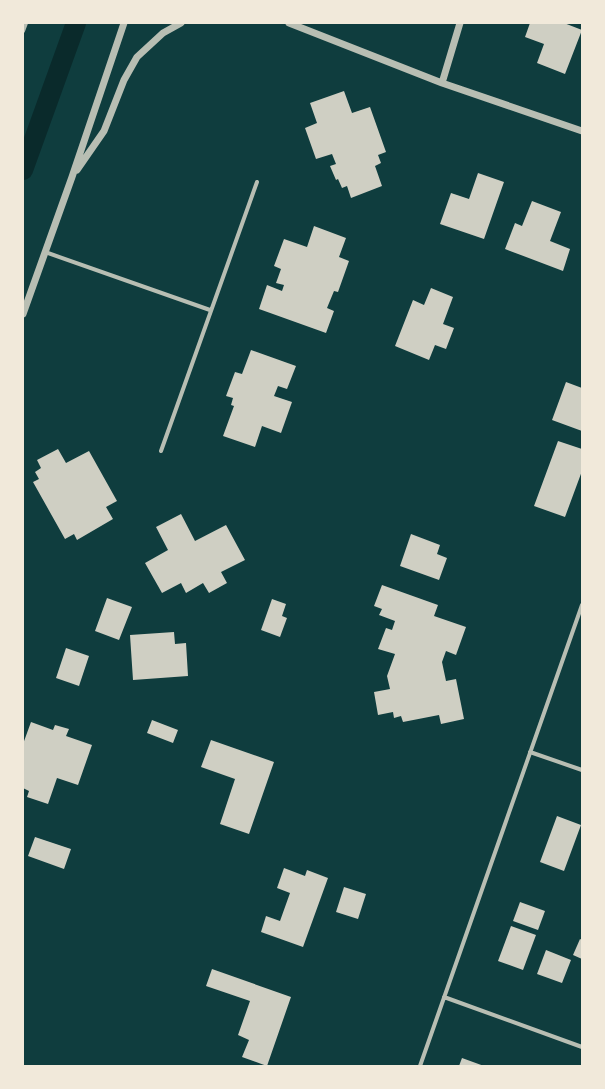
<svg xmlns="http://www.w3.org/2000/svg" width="605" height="1089" font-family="Merriweather,serif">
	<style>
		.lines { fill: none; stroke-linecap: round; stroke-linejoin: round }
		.canal { stroke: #0a2a2b; stroke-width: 20 }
		.building { fill: #cfcfc3 }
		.minor { stroke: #b8beb3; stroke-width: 4 }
		.tertiary { stroke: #b8beb3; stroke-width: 7 }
	</style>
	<rect width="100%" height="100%" fill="#0f3d3e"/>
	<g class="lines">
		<path class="canal" d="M23,170L76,23"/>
	</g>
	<path class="building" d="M530,23H564L582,30L565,74L537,63L544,44L525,37Z
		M344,91L352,113L370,107L386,152L378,155L381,163L375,166L382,186L351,198L347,186L342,188L338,179L336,180L330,166L336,164L332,154L316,159L305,128L317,123L310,103Z
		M478,173L504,182L484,239L440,224L451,193L469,199Z
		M532,201L561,212L550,241L570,249L563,271L505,249L515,223L522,226Z
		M314,226L346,238L339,257L349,261L338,292L334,291L327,308L334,311L326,333L259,309L267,285L282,291L284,285L276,283L281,269L274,266L284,239L307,247Z
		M431,288L453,297L443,324L454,328L446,349L435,345L429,360L395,346L413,300L424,305Z
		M251,350L296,366L287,389L278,386L274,396L292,402L281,433L262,426L255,447L223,436L234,406L231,405L233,398L226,396L235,372L242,374Z
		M566,382L582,388V431L552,420Z
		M558,441L582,449V471L565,517L534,506Z
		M58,449L66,463L89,451L117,501L106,507L113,519L77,540L74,534L65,539L33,482L39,479L35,472L41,468L37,460Z
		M181,514L195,541L226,525L245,560L221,572L227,583L209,593L203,583L186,593L181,583L162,593L145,563L168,550L156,527Z
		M411,534L440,545L437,554L447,558L439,580L400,566Z
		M382,585L438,605L434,616L466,627L456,655L446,651L442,662L446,681L456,679L464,719L441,724L439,715L403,722L401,716L394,718L393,712L378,715L374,692L390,689L387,676L395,654L378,649L386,628L392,630L395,621L379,615L382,609L374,606Z
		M107,598L132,607L119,640L95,631Z
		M272,599L286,604L282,616L287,618L280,637L261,630Z
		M174,632L175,644L186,643L188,676L133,680L130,635Z
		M66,648L89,656L79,686L56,678Z
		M152,720L178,730L173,743L147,733Z
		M31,722L53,730L55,725L69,729L66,736L92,745L78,785L57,778L48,804L27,797L29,791L23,788V744Z
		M211,740L274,762L249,834L220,824L235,779L201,767Z
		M557,816L581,825L564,871L540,862Z
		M35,837L71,849L64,869L28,856Z
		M284,868L305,876L307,870L328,878L303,947L261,932L266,916L280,921L290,893L277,888Z
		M344,887L366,894L358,919L336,912Z
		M520,902L545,911L538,930L513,921Z
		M511,926L536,935L523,970L498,961Z
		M580,939L582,940V959L573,955Z
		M546,950L571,960L562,983L537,974Z
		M212,969L291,997L267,1066L242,1057L249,1040L238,1035L250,1001L206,986Z
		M462,1058L484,1066H459Z"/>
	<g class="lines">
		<path class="minor" d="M23,31L26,23
			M45,252L210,310
			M161,451L257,182
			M530,752L582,770
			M444,997L582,1047
			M420,1066L582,605"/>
		<path class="tertiary" d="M289,23L442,83L582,131
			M442,83L460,23
			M77,170L104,131L124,80L137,57L163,33L181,23
			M23,314L72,177L124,23"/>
	</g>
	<rect width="605" height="1089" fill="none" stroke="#f1e9da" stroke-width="48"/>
</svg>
